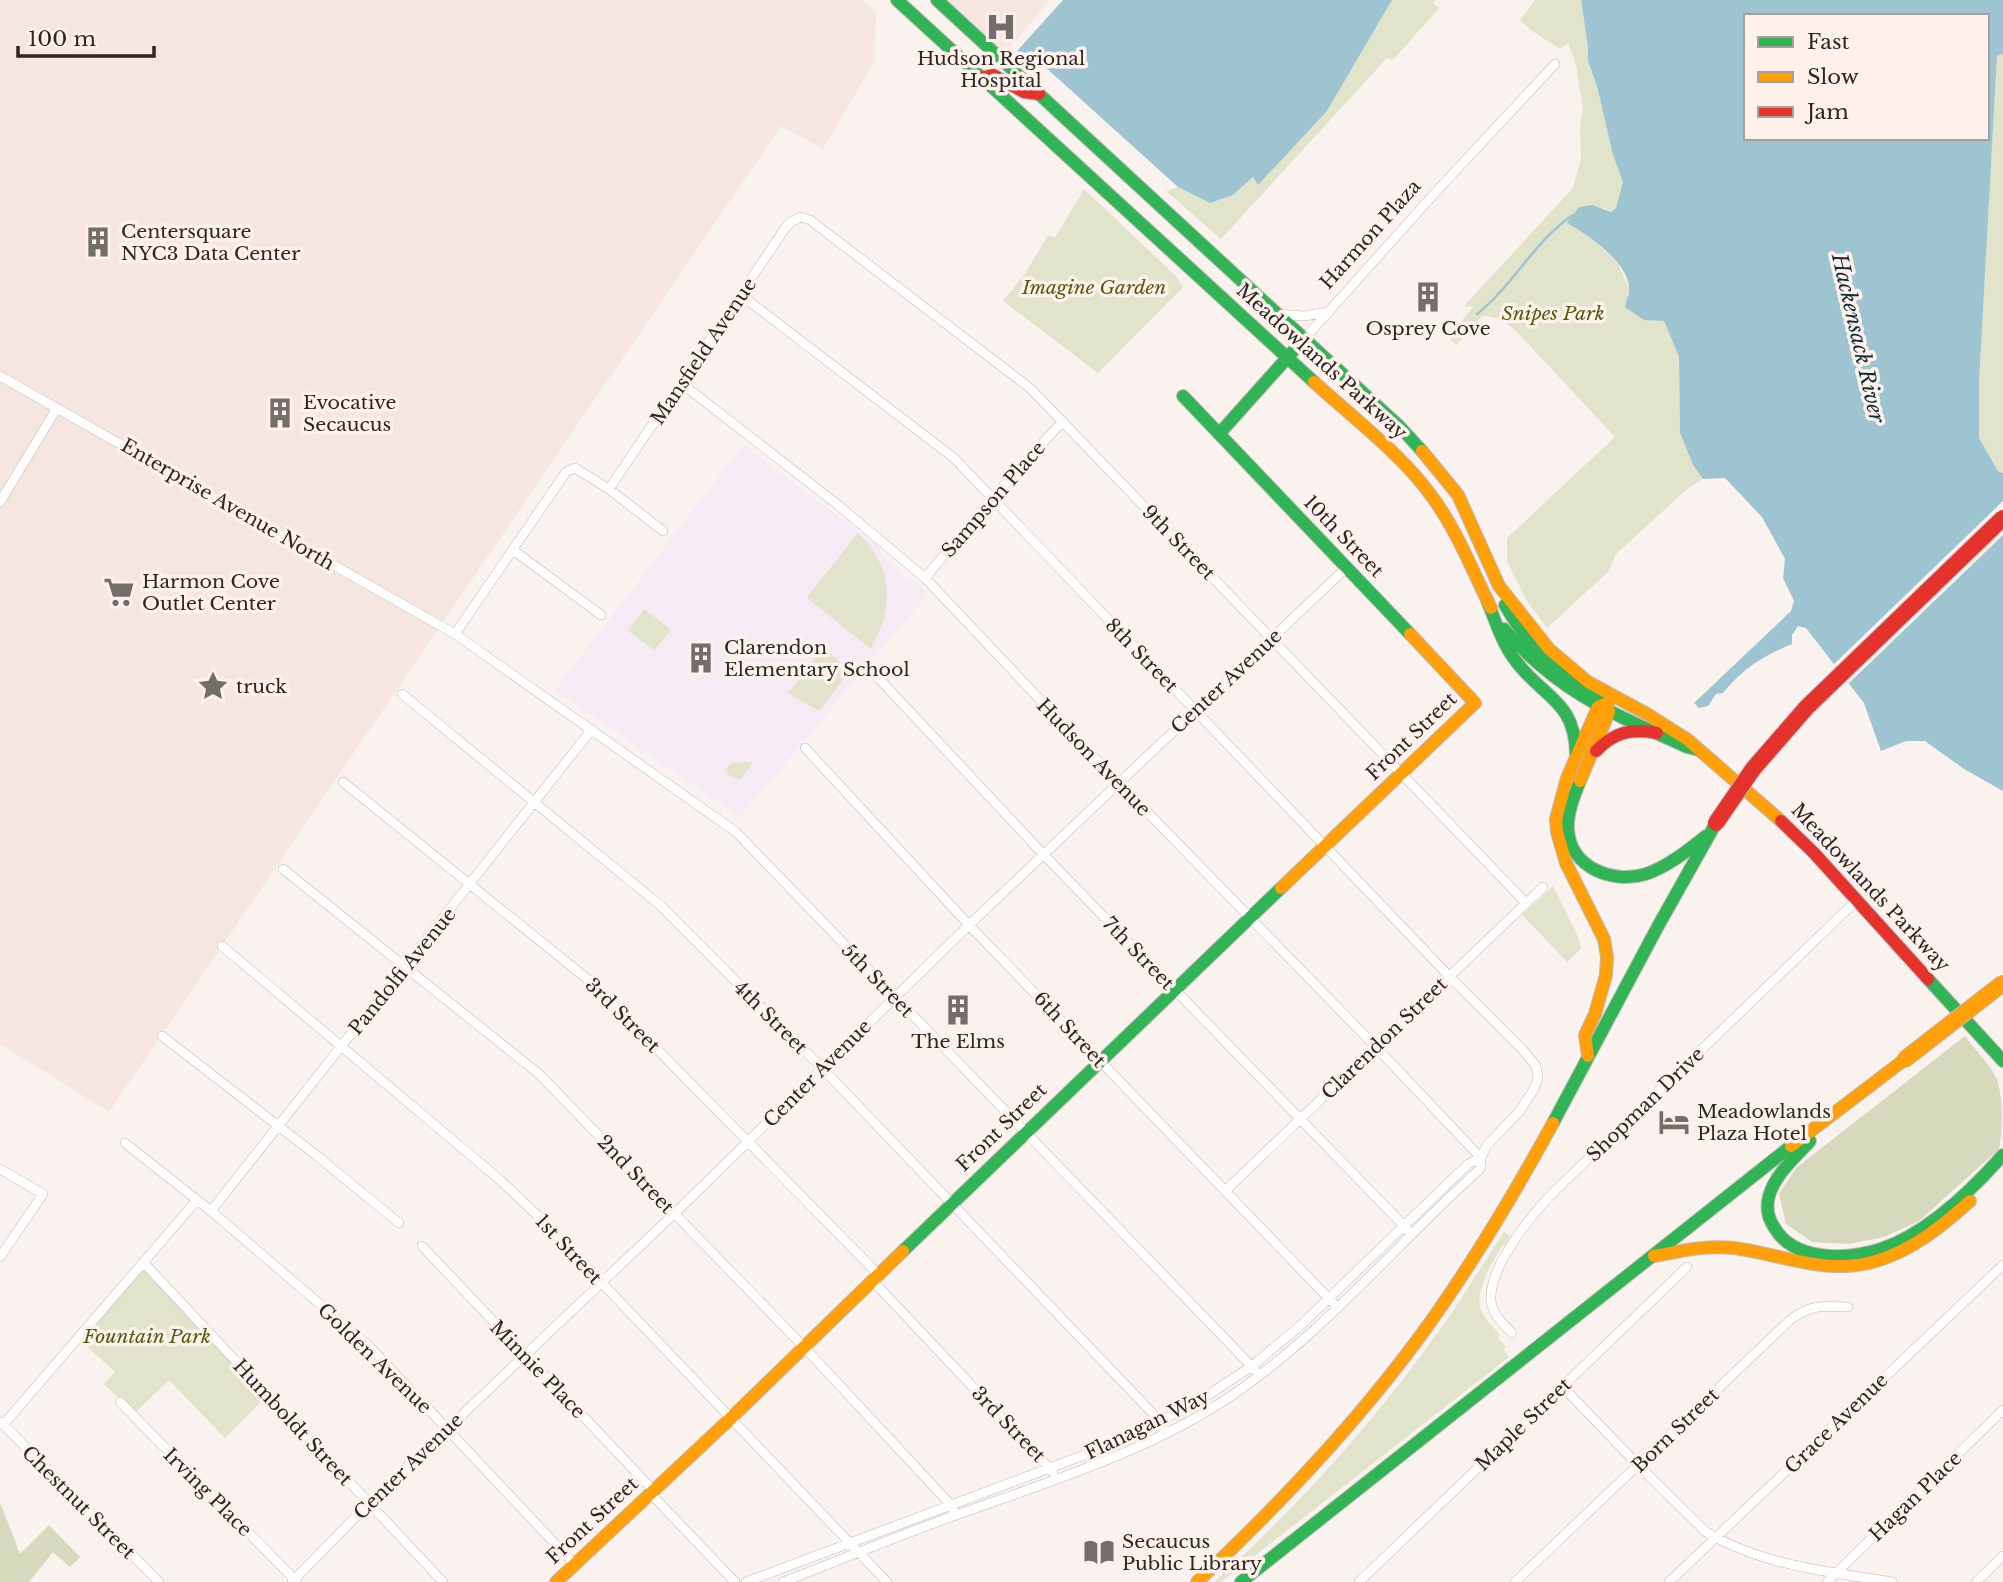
<svg xmlns="http://www.w3.org/2000/svg" width="2003" height="1582" font-family="'Libre Baskerville',serif">
	<style>
		.built { fill: #f5e6df }
		.education { fill: #f6eaf4 }
		.green { fill: #e1e3cb }
		.forest { fill: #d7d9bd }
		.water { fill: #9ec4d2; fill-rule: evenodd }
		.pier { fill: #faf2ef }
		.lines { fill: none; stroke-linecap: round; stroke-linejoin: round }
		.stream { stroke: #9ec4d2; stroke-width: 2.5 }
		.street-casing { stroke: #bfb9b6; stroke-width: 10 }
		.fast-casing { stroke: #bfb9b6; stroke-width: 14 }
		.slow-casing { stroke: #bfb9b6; stroke-width: 14 }
		.jam-casing { stroke: #bfb9b6; stroke-width: 14 }
		.street { stroke: #fefdfd; stroke-width: 9 }
		.fast { stroke: #30b455; stroke-width: 12 }
		.slow { stroke: #ff9f0a; stroke-width: 12 }
		.jam { stroke: #e5322d; stroke-width: 12 }
		.slow-bridge-casing { stroke: #bfb9b6; stroke-width: 18; stroke-linecap: butt }
		.jam-bridge-casing { stroke: #bfb9b6; stroke-width: 18; stroke-linecap: butt }
		.slow-bridge { stroke: #ff9f0a; stroke-width: 16 }
		.jam-bridge { stroke: #e5322d; stroke-width: 16 }
		.labels { text-anchor: middle; stroke-width: 7; stroke-linejoin: round; paint-order: stroke }
		.poi-label { font-size: 19px; fill: #2c2724; stroke: #fef1eb; text-anchor: start }
		.street-label { font-size: 19px; fill: #2c2724; stroke: #fef1eb }
		.park-label { font-size: 19px; font-style: italic; fill: #505b0d; stroke: #fef1eb }
		.water-label { font-size: 21px; font-style: italic; fill: #112e38; stroke: #fef1eb }
	</style>
	<rect width="100%" height="100%" fill="#faf2ef"/>
	<path class="built" d="M0,0H861L876,11L874,62L823,149L781,126L109,1112L0,1044Z
		M945,0H1050L1004,54Z"/>
	<path class="education" d="M743,445L881,548L879,553L908,581L912,579L928,594L740,817L555,690Z"/>
	<path class="green" d="M1392,0H1436L1433,3L1439,8L1393,60L1387,58L1221,239L1166,191L1178,187L1210,203L1233,195L1253,177L1258,184L1327,111Z
		M1535,0H1581L1588,47V61L1597,86L1613,155L1623,182L1616,208L1611,212L1604,208L1567,223L1584,233L1616,260L1629,288L1627,296L1644,320L1664,321L1679,357L1680,433L1693,465L1703,479L1686,490L1616,554L1608,572L1547,628L1527,601L1507,561V538L1615,437L1516,331L1500,319L1483,315L1456,346L1449,336L1473,307L1464,306L1573,188L1581,158L1580,124L1583,109L1576,65L1568,43L1560,49L1532,31L1520,20Z
		M2003,54V473L1998,471L1979,438V383L1997,56Z
		M1084,189L1175,275L1183,287L1098,373L1003,301L1025,274L1048,235L1055,238Z
		M858,533C894,568 894,606 871,649L808,599V596Z
		M644,609L671,630L654,650L628,631Z
		M824,646L849,672L819,711L786,692L790,691Z
		M753,762L740,780L727,774L725,769L732,763Z
		M1553,886L1579,939L1581,949L1567,962L1522,915Z
		M1504,1232L1510,1236L1505,1245L1503,1244C1494,1260 1476,1288 1480,1307C1483,1318 1494,1327 1500,1335L1498,1338L1506,1347L1503,1350L1509,1357L1221,1582H1214C1298,1507 1374,1422 1439,1331C1462,1299 1482,1265 1504,1232Z
		M144,1267L268,1395L225,1438L169,1380L135,1413L104,1384L115,1372L81,1341Z"/>
	<path class="forest" d="M1965,1036C1975,1050 1992,1066 1998,1082C2003,1102 2003,1129 1999,1149L1919,1221L1884,1237L1848,1244L1812,1242L1786,1224L1779,1194L1796,1168Z
		M0,1502L20,1554L49,1525L80,1557L70,1567L53,1552L29,1582H0Z"/>
	<path class="water" d="M1063,0H1392L1327,111L1258,185L1253,177L1233,195L1210,203L1178,187L1033,56L1017,51Z
		M1581,0H2003V54L1997,56L1979,383V438L1998,471L2003,473V791L1964,769L1925,741H1906L1881,751L1864,703L1806,628L1798,626L1792,635V644C1761,657 1744,668 1723,693L1716,694L1708,706L1699,708L1694,703L1791,611L1794,601L1783,578L1785,559L1762,517L1725,478L1703,479L1693,465L1680,433L1679,357L1664,321L1644,320L1625,307C1626,302 1629,295 1629,290C1631,264 1587,234 1567,223L1579,207L1592,205L1611,212L1616,208L1623,182L1613,155L1597,86L1588,61V47ZM1746,16H1987V138H1746Z"/>
	<path class="pier" d="M2003,501V535L1847,685L1832,666Z"/>
	<g class="lines">
		<path class="stream" d="M1477,314C1513,286 1534,241 1573,215"/>
		<g class="street-casing">
			<path id="street" d="M741,295L954,458L1449,976L1522,1049L1536,1066L1538,1078L1534,1089L1519,1112L1487,1145L1481,1158L1480,1169C1397,1243 1326,1331 1234,1394C1152,1450 1054,1480 962,1513C902,1534 843,1559 783,1582
				M1278,314L1304,316L1329,312
				M1305,338L1434,194L1555,64
				M0,376L455,634L736,832L1260,1375
				M681,383L838,505L925,578L1118,782L1375,1046L1481,1158
				M609,489L786,227L791,222L800,217L810,220L1030,388L1526,903
				M0,502L57,408
				M513,550L601,615
				M925,578L992,498L1063,421
				M455,634L566,472L575,468L609,489L663,531
				M869,668L1043,854L1408,1230
				M402,694L661,906L823,1069L1160,1421L1165,1433
				M805,748L969,925L1338,1308
				M343,782L591,982L878,1274
				M283,869L539,1074L803,1346L950,1504L955,1515
				M222,946L499,1179L538,1216L887,1582
				M162,1036L316,1155L399,1223
				M125,1143L211,1211L369,1346L575,1565
				M0,1169L43,1194L0,1257
				M1226,1190L1543,887
				M211,1211L592,729
				M422,1246L653,1490
				M143,1262L443,1582
				M872,1280L1053,1472
				M1512,1333C1503,1324 1493,1315 1491,1301C1488,1265 1537,1208 1561,1185L1857,900
				M1562,1386L1638,1465L1706,1532C1761,1565 1829,1572 1892,1582
				M120,1402L297,1582
				M1,1422L159,1582
				M3,1425L197,1200
				M650,1493L735,1582
				M292,1582L369,1503L674,1214L969,925L1346,568
				M746,1582L1087,1454L1190,1407L1252,1366L1301,1325L1468,1164L1481,1158
				M1359,1582L1687,1267
				M1515,1582L1790,1320C1811,1304 1823,1306 1848,1307
				M1669,1582L2003,1265
				M1827,1582L2003,1410
				M1976,1582L2003,1556"/>
		</g>
		<g class="fast-casing">
			<path id="fast" d="M897,0L1314,382
				M937,0L1400,427L1422,451
				M1183,396L1410,634
				M1219,434L1305,338
				M1487,600C1495,620 1502,643 1515,660C1543,698 1575,700 1576,754
				M1505,605C1528,646 1561,674 1600,699
				M1504,629C1559,693 1612,713 1687,747L1699,750
				M1580,781C1574,796 1567,813 1568,829C1570,868 1613,884 1646,874C1669,866 1688,850 1706,836
				M1928,979L2003,1061
				M1553,1123L1657,928L1716,823
				M1810,1141C1795,1158 1775,1174 1769,1196C1766,1207 1768,1218 1774,1227C1794,1262 1847,1260 1881,1249C1926,1234 1972,1190 2003,1155
				M903,1251L1281,888
				M1241,1582L1791,1146"/>
		</g>
		<g class="slow-casing">
			<path id="slow" d="M1314,382C1350,415 1402,455 1430,494C1456,528 1472,570 1491,608
				M1422,451L1458,495L1499,586L1549,649L1588,682L1647,714L1688,740L1781,821
				M1580,781L1609,712L1607,703L1598,707L1567,778L1556,819L1557,832L1566,863L1604,939L1607,957L1606,975L1595,1014L1585,1035L1588,1056
				M1281,888L1475,703L1410,634
				M1791,1146L1904,1060
				M1654,1256C1681,1251 1706,1245 1734,1248C1781,1254 1827,1276 1876,1261C1913,1250 1942,1226 1970,1201
				M556,1582L730,1419L903,1251
				M1197,1582C1278,1506 1355,1425 1421,1335C1470,1268 1513,1196 1553,1123"/>
		</g>
		<g class="jam-casing">
			<path id="jam" d="M980,78L993,75L1024,92L1039,94
				M1596,751C1614,732 1632,728 1657,733
				M1781,821L1814,853L1928,979"/>
		</g>
		<use href="#street" class="street"/>
		<use href="#fast" class="fast"/>
		<use href="#slow" class="slow"/>
		<use href="#jam" class="jam"/>
		<g class="slow-bridge-casing">
			<path id="slow-bridge" d="M1904,1060L2003,983"/>
		</g>
		<g class="jam-bridge-casing">
			<path id="jam-bridge" d="M1716,823L1753,769L1807,707L2003,518"/>
		</g>
		<use href="#slow-bridge" class="slow-bridge"/>
		<use href="#jam-bridge" class="jam-bridge"/>
	</g>
	<defs>
		<g id="hospital-bare" transform="scale(2.415)"><path d="M-5-5h3v3.5h4V-5h3V5h-3V1.5h-4V5h-3Z" fill="#746e6b" stroke="#fef1eb" stroke-width="2.5" paint-order="stroke"/></g>
		<g id="building-bare" transform="scale(2.415)"><path d="M-4-6H4V6H1V3H-1V6H-4ZM-2.5-4.3h1.7v1.8h-1.7ZM.8-4.3h1.7v1.8H.8ZM-2.5-1h1.7V.8h-1.7ZM.8-1h1.7V.8H.8Z" fill="#746e6b" stroke="#fef1eb" stroke-width="2.5" paint-order="stroke"/></g>
		<g id="supermarket-bare" transform="scale(2.415)"><path d="M-6-5.5h2.5l.6 2H6L4.5 2H-2.5L-4.4-4H-6ZM-1.5 3.2a1.3 1.3 0 1 0 .1 0ZM3 3.2a1.3 1.3 0 1 0 .1 0Z" fill="#746e6b" stroke="#fef1eb" stroke-width="2.5" paint-order="stroke"/></g>
		<g id="sight-bare" transform="scale(2.415)"><path d="M0-6L1.8-2.2L6-1.7L2.9 1.2L3.7 5.4L0 3.3L-3.7 5.4L-2.9 1.2L-6-1.7L-1.8-2.2Z" fill="#746e6b" stroke="#fef1eb" stroke-width="2.5" paint-order="stroke"/></g>
		<g id="hotel-bare" transform="scale(2.415)"><path d="M-6-4.5h1.5V1H6V5H4.5V3h-9V5H-6ZM-4 0a1.8 1.8 0 1 1 3.6 0ZM.5 0V-2.5h3Q6-2.5 6 0Z" fill="#746e6b" stroke="#fef1eb" stroke-width="2.5" paint-order="stroke"/></g>
		<g id="library-bare" transform="scale(2.415)"><path d="M-6-4Q-3-5.5-.7-3.5V5Q-3 3-6 4ZM6-4Q3-5.5 .7-3.5V5Q3 3 6 4Z" fill="#746e6b" stroke="#fef1eb" stroke-width="2.5" paint-order="stroke"/></g>
	</defs>
	<g fill-rule="evenodd">
		<use href="#hospital-bare" x="1001" y="27"/>
		<use href="#building-bare" x="98" y="242"/>
		<use href="#building-bare" x="1428" y="297"/>
		<use href="#building-bare" x="280" y="413"/>
		<use href="#supermarket-bare" x="119" y="592"/>
		<use href="#building-bare" x="701" y="658"/>
		<use href="#sight-bare" x="213" y="686"/>
		<use href="#building-bare" x="958" y="1010"/>
		<use href="#hotel-bare" x="1674" y="1122"/>
		<use href="#library-bare" x="1099" y="1552"/>
	</g>
	<g class="labels">
		<g class="poi-label">
			<text x="1001" y="65" text-anchor="middle">Hudson Regional<tspan x="1001" dy="22">Hospital</tspan></text>
			<text x="121" y="238">Centersquare<tspan x="121" dy="22">NYC3 Data Center</tspan></text>
			<text x="1428" y="335" text-anchor="middle">Osprey Cove</text>
			<text x="303" y="409">Evocative<tspan x="303" dy="22">Secaucus</tspan></text>
			<text x="142" y="588">Harmon Cove<tspan x="142" dy="22">Outlet Center</tspan></text>
			<text x="724" y="654">Clarendon<tspan x="724" dy="22">Elementary School</tspan></text>
			<text x="236" y="693">truck</text>
			<text x="958" y="1048" text-anchor="middle">The Elms</text>
			<text x="1697" y="1118">Meadowlands<tspan x="1697" dy="22">Plaza Hotel</tspan></text>
			<text x="1122" y="1548">Secaucus<tspan x="1122" dy="22">Public Library</tspan></text>
		</g>
		<g class="street-label">
			<text transform="translate(1370 234) rotate(-48)" y="7">Harmon Plaza</text>
			<text transform="translate(703 351) rotate(-56)" y="7">Mansfield Avenue</text>
			<text transform="translate(1322 361) rotate(42)" y="7">Meadowlands Parkway</text>
			<text transform="translate(993 499) rotate(-49)" y="7">Sampson Place</text>
			<text transform="translate(228 504) rotate(30)" y="7">Enterprise Avenue North</text>
			<text transform="translate(1344 536) rotate(46)" y="7">10th Street</text>
			<text transform="translate(1179 542) rotate(46)" y="7">9th Street</text>
			<text transform="translate(1142 655) rotate(46)" y="7">8th Street</text>
			<text transform="translate(1226 681) rotate(-43)" y="7">Center Avenue</text>
			<text transform="translate(1411 736) rotate(-44)" y="7">Front Street</text>
			<text transform="translate(1094 757) rotate(46)" y="7">Hudson Avenue</text>
			<text transform="translate(1871 887) rotate(47)" y="7">Meadowlands Parkway</text>
			<text transform="translate(1139 953) rotate(46)" y="7">7th Street</text>
			<text transform="translate(402 971) rotate(-51)" y="7">Pandolfi Avenue</text>
			<text transform="translate(878 980) rotate(46)" y="7">5th Street</text>
			<text transform="translate(623 1015) rotate(45)" y="7">3rd Street</text>
			<text transform="translate(771 1017) rotate(45)" y="7">4th Street</text>
			<text transform="translate(1070 1029) rotate(47)" y="7">6th Street</text>
			<text transform="translate(1384 1038) rotate(-44)" y="7">Clarendon Street</text>
			<text transform="translate(817 1073) rotate(-45)" y="7">Center Avenue</text>
			<text transform="translate(1645 1104) rotate(-44)" y="7">Shopman Drive</text>
			<text transform="translate(1001 1127) rotate(-44)" y="7">Front Street</text>
			<text transform="translate(636 1174) rotate(46)" y="7">2nd Street</text>
			<text transform="translate(569 1249) rotate(47)" y="7">1st Street</text>
			<text transform="translate(375 1358) rotate(44)" y="7">Golden Avenue</text>
			<text transform="translate(538 1369) rotate(46)" y="7">Minnie Place</text>
			<text transform="translate(293 1422) rotate(47)" y="7">Humboldt Street</text>
			<text transform="translate(1836 1423) rotate(-44)" y="7">Grace Avenue</text>
			<text transform="translate(1009 1424) rotate(46)" y="7">3rd Street</text>
			<text transform="translate(1147 1424) rotate(-26)" y="7">Flanagan Way</text>
			<text transform="translate(1523 1424) rotate(-44)" y="7">Maple Street</text>
			<text transform="translate(1675 1430) rotate(-44)" y="7">Born Street</text>
			<text transform="translate(408 1466) rotate(-44)" y="7">Center Avenue</text>
			<text transform="translate(208 1492) rotate(45)" y="7">Irving Place</text>
			<text transform="translate(1915 1496) rotate(-44)" y="7">Hagan Place</text>
			<text transform="translate(79 1502) rotate(45)" y="7">Chestnut Street</text>
			<text transform="translate(592 1520) rotate(-43)" y="7">Front Street</text>
		</g>
		<g class="park-label">
			<text x="1094" y="294">Imagine Garden</text>
			<text x="1553" y="320">Snipes Park</text>
			<text x="147" y="1343">Fountain Park</text>
		</g>
		<g class="water-label">
			<text transform="translate(1858 338) rotate(77)" y="7">Hackensack River</text>
		</g>
	</g>
	<rect x="1744" y="14" width="245" height="126" fill="#fef1eb" stroke="#aaa09b" stroke-width="2"/>
	<rect x="1758" y="37" width="35" height="10" fill="#30b455" stroke="#aaa09b" stroke-width="2"/>
	<text x="1807" y="49" font-size="21" fill="#2c2724">Fast</text>
	<rect x="1758" y="72" width="35" height="10" fill="#ff9f0a" stroke="#aaa09b" stroke-width="2"/>
	<text x="1807" y="84" font-size="21" fill="#2c2724">Slow</text>
	<rect x="1758" y="107" width="35" height="10" fill="#e5322d" stroke="#aaa09b" stroke-width="2"/>
	<text x="1807" y="119" font-size="21" fill="#2c2724">Jam</text>
	<path d="M18 46v10h136v-10" fill="none" stroke="#2c2724" stroke-width="3.5"/>
	<text x="28" y="46" font-size="21" fill="#2c2724" stroke="#fef1eb" stroke-width="5" paint-order="stroke">100 m</text>
</svg>
